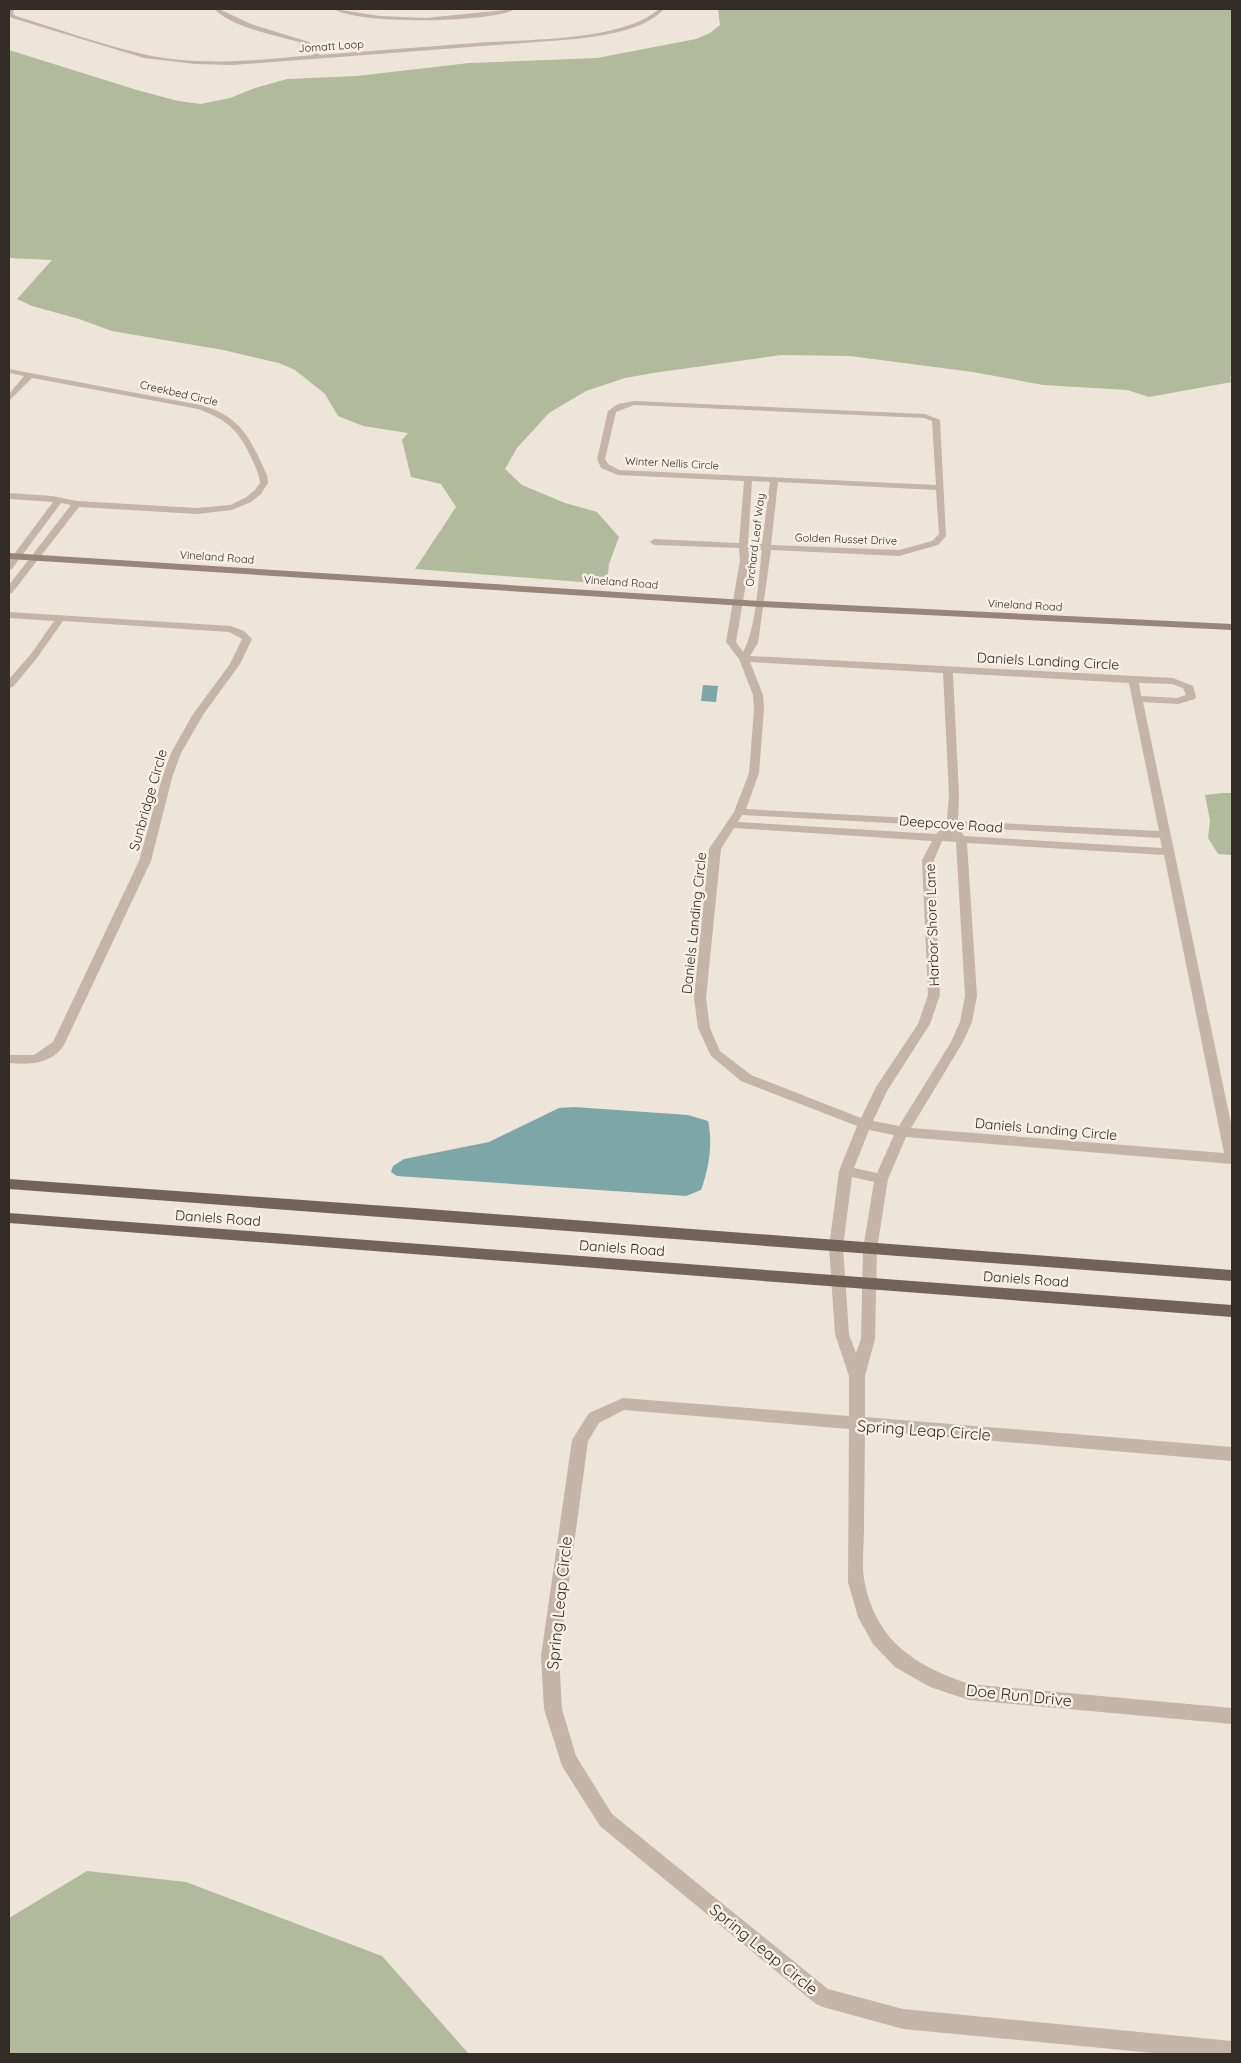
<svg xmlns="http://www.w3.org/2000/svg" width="1241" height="2063" font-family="Quicksand,sans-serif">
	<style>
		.green { fill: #b1bb9c }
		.water { fill: #7da6a7 }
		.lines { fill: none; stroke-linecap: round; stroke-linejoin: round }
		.minor { fill: #c4b5a8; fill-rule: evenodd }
		.secondary { fill: #98847a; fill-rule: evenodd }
		.primary { fill: #72625a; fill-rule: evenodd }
		.labels { text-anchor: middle; stroke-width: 5; stroke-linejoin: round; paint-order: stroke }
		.far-street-label { font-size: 11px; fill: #322b27; stroke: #f6efe6 }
		.street-label { font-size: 14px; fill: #322b27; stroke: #f6efe6 }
		.near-street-label { font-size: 16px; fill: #322b27; stroke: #f6efe6 }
	</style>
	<rect width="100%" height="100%" fill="#eee5da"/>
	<path class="green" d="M718,9H1232V376L1230,377L1232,382L1149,397L1127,390L1043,385L973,372L850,356L781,355L653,373L625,378L586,391L549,413L517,448L505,469L522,485L565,503L597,512L619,537L609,564L607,584L415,569L456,507L441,484L411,477L402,440L408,433L363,426L338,416L325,394L295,370L279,363L223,350L112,331L79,319L32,306L17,299L52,260L9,258V50L137,90L178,101L201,104L230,98L255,88L287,79L357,76L469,63L597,58L696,39L710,33L720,25Z
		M1223,793H1232V855L1218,854L1208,838L1210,821L1205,795Z
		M87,1871L186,1882L382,1956L469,2054H9V1918Z"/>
	<path class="water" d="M703,685L718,686L716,702L701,701Z
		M574,1107L688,1115L708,1121C713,1142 709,1169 701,1190L686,1196L397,1176L391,1172L393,1166L404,1159L489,1142L559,1108Z"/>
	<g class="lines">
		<path class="minor" d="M10,9H14L13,14L16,16C58,29 100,44 143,54C199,67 258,60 314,55L311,48L305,44C278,35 234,29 214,9H219L251,24L309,42L315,46L319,55C371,51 423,47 475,43C525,39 621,42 659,9H664C643,31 606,35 576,39L233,65L195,64L144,58L12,18L9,16Z
			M334,9L380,16L425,18L516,9C489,23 359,25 334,9Z
			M9,369L200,405C242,416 250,439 267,475L268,483L261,494L251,502L232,510L197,514L79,507L12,593L9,594V585L71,505L61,503L12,569L9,570V561L53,502L9,499V493L52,496L77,501L197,508L230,505L245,498L255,490L260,483C259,473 255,466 251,457C238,429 227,420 198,409L32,378L9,401V394L24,376L9,373Z
			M634,401L925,414L940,420L946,536L938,545L899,556L771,550L758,643L750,656L1173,678L1193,686L1196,697L1195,699L1178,704L1143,702L1232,1128V1164L906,1137L888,1179L877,1249L875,1339L865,1376V1417L1232,1447V1461L865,1430C865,1464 864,1497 864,1530C864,1547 861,1567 865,1584C877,1642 916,1666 969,1684L1232,1708V1724L969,1700L930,1687L895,1667L873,1644L858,1617L848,1582L849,1429L624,1410L599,1423L588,1441L559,1656L562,1709L576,1756L612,1814L828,1989L903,2009L1232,2041V2054H1163L903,2029L823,2007L816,2004L600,1826L562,1766L544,1709L541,1656L572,1440L589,1413L623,1398L849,1416V1376L835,1334L829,1247L839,1171L857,1126L741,1081L711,1056L698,1028L694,998L709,849L734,812L749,773L754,710L753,695L739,659L726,642L740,560L739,548L654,545L650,542L654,539L739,543L744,481L618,475L601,468L597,459L608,411L618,404ZM634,405L924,418L932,421L936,485L619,470L608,464L605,459L616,412ZM752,481L770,482L762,544H748ZM778,482L936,490L939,534L932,541L899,550L771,545ZM748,549L762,550C758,578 757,627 743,652L736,642L750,560ZM750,662L943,673L949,795L947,820L746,809L759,773L764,710L763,695ZM953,673L1129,683L1159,831L958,821L959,795ZM1139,683L1172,684L1183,688L1186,695L1177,698L1141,696ZM742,815L944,826L936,834L738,822ZM959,827L1160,838L1162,848L964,836ZM734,828L932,841L922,860L928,995L918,1024L876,1087L861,1118L751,1075L720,1051L710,1028L706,998L721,849ZM942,841L956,842L965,996L960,1022L951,1042L899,1126L873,1121L887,1091L930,1024L940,995L934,860ZM967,843L1164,855L1224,1153L911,1128L963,1042L972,1022L977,996ZM869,1130L894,1135L877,1173L854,1168ZM852,1177L874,1182L863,1249L861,1339L856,1353L849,1334L843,1247Z
			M9,612L231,626L244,631L252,639L240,664L203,715L181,753L172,778L151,861L64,1045C52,1064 29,1065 9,1063V1055H34L53,1042L139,861L162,778L171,753L193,714L230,664L242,639L229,632L63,621L37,658L13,687L9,688V679L31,654L54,621L9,618Z"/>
		<path class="secondary" d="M9,553L760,601L1232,624V630L760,607L9,559Z"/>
		<path class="primary" d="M9,1179L428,1209L1232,1270V1281L9,1189Z
			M9,1213L1232,1305V1317L9,1223Z"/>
	</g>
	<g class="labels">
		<g class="far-street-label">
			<text transform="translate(331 46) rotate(-4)" y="4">Jomatt Loop</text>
			<text transform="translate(179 393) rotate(13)" y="4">Creekbed Circle</text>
			<text transform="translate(672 463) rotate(3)" y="4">Winter Nellis Circle</text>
			<text transform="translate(846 539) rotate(2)" y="4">Golden Russet Drive</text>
			<text transform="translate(755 540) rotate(-83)" y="4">Orchard Leaf Way</text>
			<text transform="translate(217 557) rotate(4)" y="4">Vineland Road</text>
			<text transform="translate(621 582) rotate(4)" y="4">Vineland Road</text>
			<text transform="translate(1025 605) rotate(3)" y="4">Vineland Road</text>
		</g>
		<g class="street-label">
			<text transform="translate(1048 661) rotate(3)" y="5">Daniels Landing Circle</text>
			<text transform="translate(148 800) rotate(-74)" y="5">Sunbridge Circle</text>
			<text transform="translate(951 824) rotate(4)" y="5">Deepcove Road</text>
			<text transform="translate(694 923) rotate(-84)" y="5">Daniels Landing Circle</text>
			<text transform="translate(932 925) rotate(-92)" y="5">Harbor Shore Lane</text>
			<text transform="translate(1046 1129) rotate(5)" y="5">Daniels Landing Circle</text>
			<text transform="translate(218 1218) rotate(4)" y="5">Daniels Road</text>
			<text transform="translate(622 1248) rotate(4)" y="5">Daniels Road</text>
			<text transform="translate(1026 1279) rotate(4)" y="5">Daniels Road</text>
		</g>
		<g class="near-street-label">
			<text transform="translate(924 1430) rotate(4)" y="6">Spring Leap Circle</text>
			<text transform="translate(559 1603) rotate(-84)" y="6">Spring Leap Circle</text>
			<text transform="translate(1019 1695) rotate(6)" y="6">Doe Run Drive</text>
			<text transform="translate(764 1949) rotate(39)" y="6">Spring Leap Circle</text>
		</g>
	</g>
	<rect width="1241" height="2063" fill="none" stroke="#322b27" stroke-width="20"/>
</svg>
